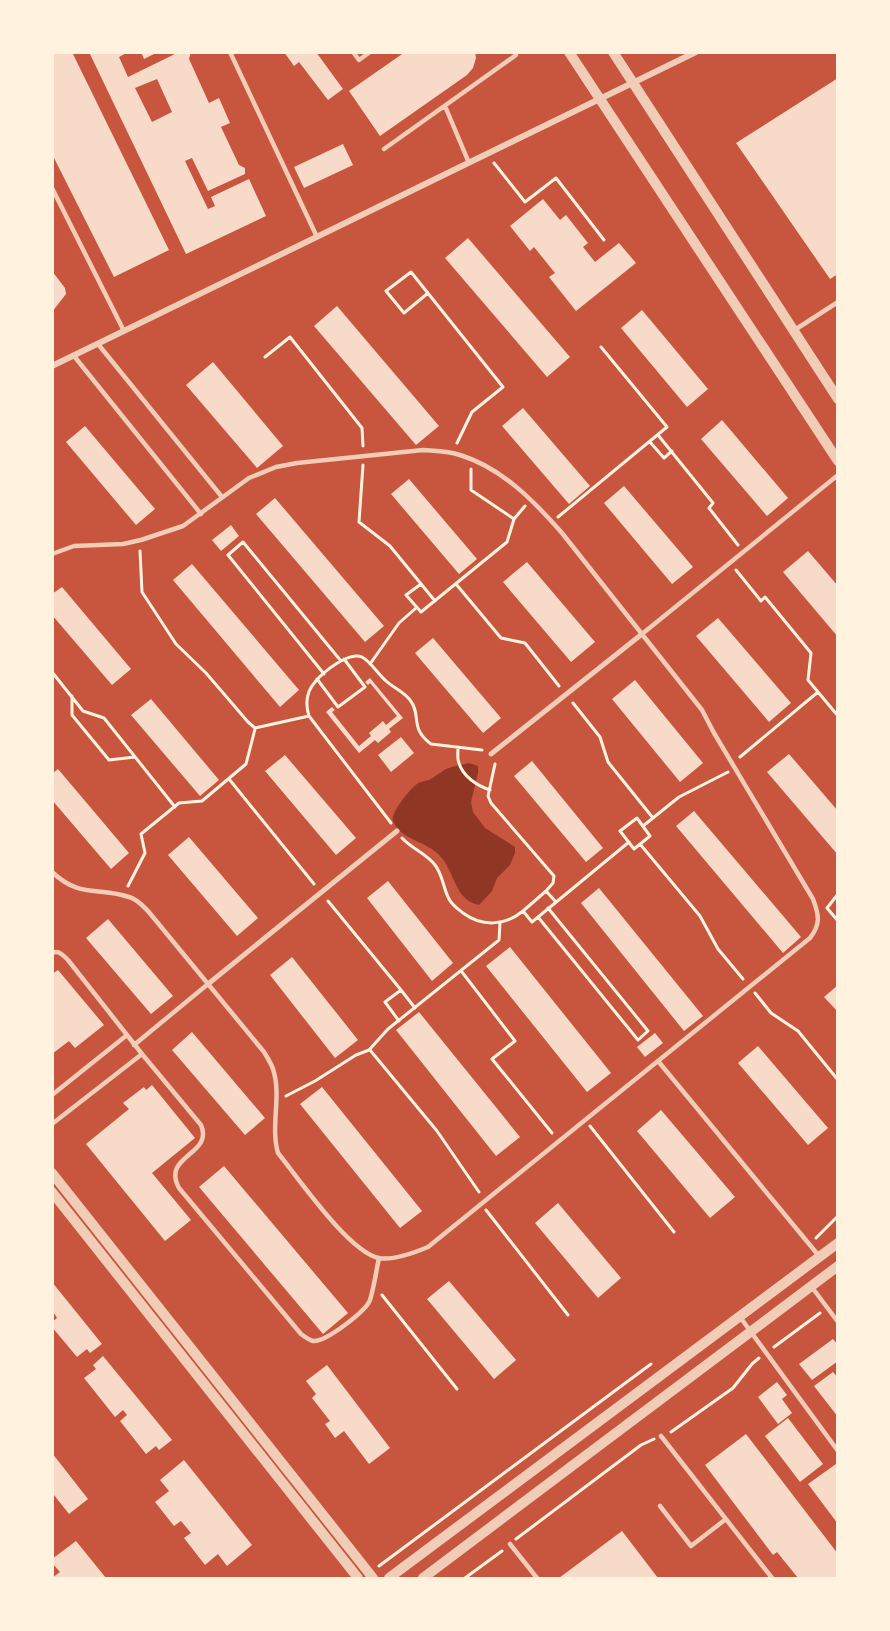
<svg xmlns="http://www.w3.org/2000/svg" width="890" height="1631" font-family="'Exo 2',sans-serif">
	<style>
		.water { fill: #8f3625 }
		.building { fill: #f7dbc8; fill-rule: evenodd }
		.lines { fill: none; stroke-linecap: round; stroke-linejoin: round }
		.path { stroke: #fff3e0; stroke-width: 3 }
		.service { stroke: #f1ccb7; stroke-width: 4.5 }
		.pedestrian { stroke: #f1ccb7; stroke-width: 5 }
		.minor { stroke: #f1ccb7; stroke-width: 6 }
		.tertiary { stroke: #f1ccb7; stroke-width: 10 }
	</style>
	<rect width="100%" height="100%" fill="#c8553d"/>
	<path class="water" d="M469,763L478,766V773L471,802L473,812L485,828L515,847V853L510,865L497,878L492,891L479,905C454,900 455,871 440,856C427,841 400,840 393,821C390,813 411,788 417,784C421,781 427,781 431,779C436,776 441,772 446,769C454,766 461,765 469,763Z"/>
	<path class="building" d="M52,52H72L169,250L114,277L52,154Z
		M89,52H128L119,57L128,77L179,52H191L189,59L209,103L219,98L230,123L221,127L239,165L245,168V174L208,191L192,158L185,161L208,209L215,206L211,197L249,179L266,216L186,254ZM157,79L172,112L152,122L135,88Z
		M141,52H158L144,59Z
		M284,52H316L343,89L328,100L299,62L294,66Z
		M405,52H475L476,58L473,68L467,75L380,136L349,91Z
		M838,78V274L830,279L736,143Z
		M343,144L353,165L304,188L294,167Z
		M543,199L560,220L566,215L588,243L583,247L595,262L619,243L636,263L576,311L549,277L555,273L534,247L530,251L510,226Z
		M468,238L570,357L547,377L445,258Z
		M52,271L65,288L66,294L52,312Z
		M337,306L439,426L416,445L314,326Z
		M642,310L708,389L687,407L621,328Z
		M213,362L283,446L257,468L186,385Z
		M523,408L590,486L569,504L502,426Z
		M722,420L788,498L767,516L701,439Z
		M85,426L155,509L136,525L66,442Z
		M409,479L477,559L459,574L391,494Z
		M624,486L693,567L672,584L604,503Z
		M275,498L384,626L365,642L256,514Z
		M231,525L239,536L221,551L212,540Z
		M808,551L838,586V637L783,572Z
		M527,562L595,642L571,662L503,582Z
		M192,564L299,690L280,707L173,580Z
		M62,587L131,669L112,685L52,615V594Z
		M718,618L791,703L769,722L696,636Z
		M433,638L501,718L483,733L415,653Z
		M370,678L403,718L389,729L391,732L378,743L375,740L359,753L326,712L332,707L335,710L332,712L359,746L371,736L369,733L383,721L386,725L397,716L370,683L368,685L365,682Z
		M635,680L703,763L680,782L612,699Z
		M151,699L219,780L200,796L131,715Z
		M401,737L414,753L391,772L378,755Z
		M789,754L838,811V855L767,772Z
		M285,755L356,838L336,855L265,771Z
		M532,761L603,848L586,862L514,776Z
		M58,769L129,853L111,869L52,800V774Z
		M694,811L801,937L783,953L676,826Z
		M189,837L258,918L237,936L168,855Z
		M388,881L453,963L432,981L367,898Z
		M599,888L703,1016L684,1031L581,903Z
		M108,919L173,996L151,1014L86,938Z
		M510,947L611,1073L587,1092L486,966Z
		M292,957L358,1040L335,1058L270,975Z
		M58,970L104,1025L75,1048L69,1041L52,1054V974Z
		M838,985V1012L824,997Z
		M419,1012L520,1137L496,1156L396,1030Z
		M192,1032L265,1118L245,1135L172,1050Z
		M655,1033L663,1043L645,1057L637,1047Z
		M758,1046L828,1128L808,1145L738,1063Z
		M152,1085L195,1138L152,1173L191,1220L165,1241L86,1144L129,1109L123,1103L144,1087L146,1090Z
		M322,1087L422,1211L400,1228L300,1104Z
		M661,1110L735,1197L710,1218L637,1131Z
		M224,1166L348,1313L323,1334L199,1187Z
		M558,1203L621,1278L598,1298L535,1223Z
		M449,1281L516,1360L494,1379L427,1299Z
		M52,1282L102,1344L90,1353L87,1349L77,1357L52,1327V1322L57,1318L54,1313L52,1314Z
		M833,1339L838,1345V1361L812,1380L799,1364Z
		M103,1356L172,1440L159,1450L156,1446L146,1454L120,1421L127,1415L123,1410L115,1417L84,1378L96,1369L93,1365Z
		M327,1365L390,1448L369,1464L344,1431L335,1438L325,1424L330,1421L312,1398L316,1394L306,1381Z
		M833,1372L838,1378V1417L814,1386Z
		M777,1382L787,1395L782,1399L792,1413L778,1424L758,1397Z
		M788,1418L823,1464L800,1482L765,1436Z
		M746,1434L838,1554V1578H798L777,1552L773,1555L705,1465Z
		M52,1453L88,1499L69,1514L54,1495L52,1496Z
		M184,1460L252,1545L227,1566L218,1554L205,1565L184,1538L191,1533L181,1521L174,1526L155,1502L169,1491L160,1480Z
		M836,1464L838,1466V1524L808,1484Z
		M622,1531L658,1578H559Z
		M76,1541L106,1578H52L60,1572L52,1563V1559Z"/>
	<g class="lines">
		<path class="path" d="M494,163L525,202L556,178L604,240
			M428,293L404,313L386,291L411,272L503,387L472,412L457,443
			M265,357L290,337L362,428L363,446
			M658,435L713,503L709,508L738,545
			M650,442L664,458L672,451
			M363,465L359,522L390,546L435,601
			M471,469V490L514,519
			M558,517L667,427L601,347
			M140,551L142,592L176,644L206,673L248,722L255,728L309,716
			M736,570L761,601L765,597L811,653L808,680L838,716
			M421,584L406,595L421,612L507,542L514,519L525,506
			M456,584L501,638L525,643L559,686
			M370,664L399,623L416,608
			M52,672L83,711L104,718L175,807
			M324,674L228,555L243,542L341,661
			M317,679L338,707L365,687L344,659
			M72,696V715L109,760L135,757
			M573,703L600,737L608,762L653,818
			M458,748C458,752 457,759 459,763C463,777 478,786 490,790
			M740,757L818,692
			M495,764L488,796L491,803L554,876L553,883L546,891
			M229,779L314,884
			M637,818L650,836L634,849L620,831Z
			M391,823L309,716C305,703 306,692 315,682C323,672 349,651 362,657C371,662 377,673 385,680C392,687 404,692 410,700C422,715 409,728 431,744L482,750
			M643,826L679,797L728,772
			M402,838C412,849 426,853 435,865C443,875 443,888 449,899C452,905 458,909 463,913C482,927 505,926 523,911
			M640,844L700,916L718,949L743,979
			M128,886L145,853L141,834L179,803L202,801L246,764L255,729
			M328,901L401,990
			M556,902L546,891L523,911L532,922L629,842
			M827,908L838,921
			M827,908L838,894
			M538,917L638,1040L648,1031L548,908
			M462,972L515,1041L492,1059L552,1133
			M755,993L771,1013L798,1031L838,1080
			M399,1021L385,1002L401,990L415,1008
			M370,1050L437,1131L479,1192
			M286,1096L315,1081L356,1055L369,1050L388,1029L499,940L500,923
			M590,1126L674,1232
			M486,1210L568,1315
			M816,1238L838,1216
			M382,1295L457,1389
			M774,1347L820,1313
			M671,1432L733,1388L752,1364L759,1358
			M516,1539L641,1445L654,1439
			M379,1566L651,1364
			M465,1578L502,1551"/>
		<path class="service" d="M230,52L317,237
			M353,52L359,60L370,52
			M445,106L469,163
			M384,149L516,55L515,52
			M52,188L124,331
			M793,331L838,302
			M98,344L222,497
			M74,356L201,514
			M52,554L74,546L123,544L141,540L183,526L249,478L276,467L297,463L423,450C435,451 448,451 460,455C502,468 534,501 562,533L702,710L714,733L813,899C819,915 821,924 810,938L428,1247C416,1252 393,1261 379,1258C349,1252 299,1179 278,1153C270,1126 282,1096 273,1069C271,1063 267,1057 264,1052L148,911C143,906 137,899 129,897C97,886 81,899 52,872
			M642,634L838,475
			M52,953C59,950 63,955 68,960L142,1054L201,1125C214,1155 161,1155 179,1188L301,1334C305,1337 309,1340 313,1341C326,1342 366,1311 370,1300C374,1287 376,1272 379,1258
			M134,1045L208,984
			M658,1061L819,1256
			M52,1095L127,1035
			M52,1124L142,1054
			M811,1286L838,1322
			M740,1317L838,1451
			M661,1436L772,1578
			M660,1506L691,1546L726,1519
			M510,1544L537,1578"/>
		<path class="pedestrian" d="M491,754L642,634
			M208,984L397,831"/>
		<path class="minor" d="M52,366L696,52"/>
		<path class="tertiary" d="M569,52L838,461
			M613,52L838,399
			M52,1173L373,1578
			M52,1192L358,1578
			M389,1578L838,1243
			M423,1578L838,1266"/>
	</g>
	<rect width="890" height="1631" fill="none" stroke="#fff3e0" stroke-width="108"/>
</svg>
